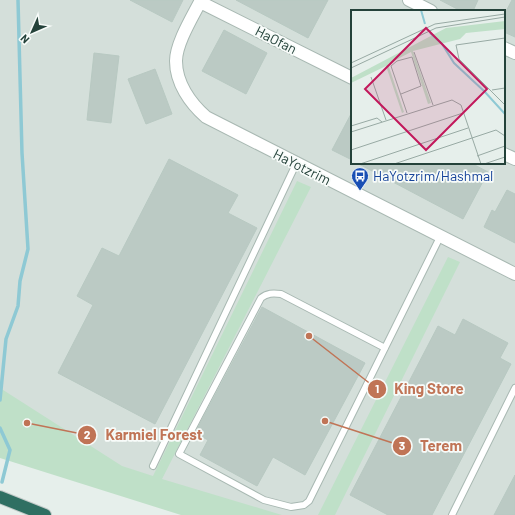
<svg xmlns="http://www.w3.org/2000/svg" width="515" height="515" font-family="Barlow,sans-serif">
	<style>
		.built { fill: #d4dfda; fill-rule: evenodd }
		.green { fill: #bfe0c8 }
		.lines { fill: none; stroke-linecap: round; stroke-linejoin: round }
		.stream { stroke: #8ec9d4; stroke-width: 3.5 }
		.building { fill: #bbcac4; stroke: #b8c9c2 }
		.lane-casing { stroke: #a8b8b2; stroke-width: 8 }
		.street-casing { stroke: #a8b8b2; stroke-width: 14 }
		.highway-casing { stroke: #c2cac8; stroke-width: 14 }
		.lane { stroke: #fff; stroke-width: 6 }
		.street { stroke: #fff; stroke-width: 12 }
		.highway { stroke: #2f6f62; stroke-width: 12 }
		.labels { text-anchor: middle; stroke-width: 3.5; stroke-linejoin: round; paint-order: stroke }
		.street-label { font-size: 14px; fill: #24423a; stroke: #f7fbf9 }
		.transit-label { font-size: 14px; fill: #164399; stroke: #f7fbf9; text-anchor: start }
		.inset-river { fill: none; stroke: #8ec9d4; stroke-width: 2 }
		.inset-road { fill: none; stroke: #98aaa4; stroke-width: 1 }
		.view { fill: #c2185b; fill-opacity: 0.15; stroke: #c2185b; stroke-width: 2 }
		.inset-edge { fill: none; stroke: #24423a; stroke-width: 2 }
		.leader { fill: none; stroke: #c07456; stroke-width: 1.5 }
		.callout-dot { fill: #c07456; stroke: #f7fbf9; stroke-width: 1.5 }
		.mark-label { font-size: 12px; text-anchor: middle; font-weight: bold; fill: #fff }
		.callout-label { font-size: 15px; text-anchor: middle; font-weight: bold; fill: #c07456; stroke: #f7fbf9; stroke-width: 3.5; stroke-linejoin: round; paint-order: stroke }
	</style>
	<rect width="100%" height="100%" fill="#e6efeb"/>
	<path class="built" d="M0,0H515V515H264L0,436ZM352,11H504V163H352Z"/>
	<path class="green" d="M297,181L311,187L162,479L282,515H181L0,458V388L122,466L153,476Z
		M448,257L460,262L335,515H318Z"/>
	<g class="lines">
		<path class="stream" d="M0,400L6,339L18,306L20,281L28,249L22,153L18,0
			M0,428L10,450L2,482"/>
	</g>
	<path class="building" d="M130,0H183L172,22Z
		M236,0H328L308,38Z
		M440,0H478L473,11H461Z
		M512,0H515V37L504,32V15Z
		M224,30L267,53L246,94L202,71Z
		M94,53L119,56L111,123L87,120Z
		M155,69L172,114L146,124L128,79Z
		M352,112V160L332,150Z
		M169,159L238,195L228,213L257,228L155,424L58,373L93,305L77,296L102,248L119,256Z
		M357,163H471L488,172L463,219Z
		M507,190L515,194V243L484,227L492,210L495,212Z
		M262,307L365,363L305,475L273,457L257,486L200,455L208,440L195,433Z
		M463,319L508,343L500,358L511,364L432,515H388L350,495L438,326L455,335Z
		M515,475V515H494Z"/>
	<g class="lines">
		<g class="lane-casing">
			<path id="lane" d="M385,348L281,294C273,293 267,293 261,298L179,454L264,500L291,507L304,505L309,501L440,237
				M153,466L296,164
				M452,515L515,388"/>
		</g>
		<g class="street-casing">
			<path id="street" d="M201,0C193,16 176,43 176,61C176,83 190,103 206,117L515,274
				M409,0L431,11
				M200,2L352,78
				M504,48L515,53
				M504,154L515,159"/>
		</g>
		<g class="highway-casing">
			<path id="highway" d="M0,497L45,515"/>
		</g>
		<use href="#lane" class="lane"/>
		<use href="#street" class="street"/>
		<use href="#highway" class="highway"/>
	</g>
	<defs>
		<g id="bus-pin" transform="scale(0.9)"><path d="M0 17L-7.5 6A9.5 9.5 0 1 1 7.5 6Z" fill="#1a4fb4" stroke="#f7fbf9"/><path d="M-5-6H5V4H4V6H2V4H-2V6H-4V4H-5ZM-3.5-4V0h7V-4ZM-3.5 1.2v1.5H-2V1.2ZM2 1.2v1.5H3.5V1.2Z" fill="#fff"/></g>
	</defs>
	<g fill-rule="evenodd">
		<use href="#bus-pin" x="360" y="176"/>
	</g>
	<g class="labels">
		<g class="street-label">
			<text transform="translate(276 40) rotate(27)" y="5">HaOfan</text>
			<text transform="translate(302 167) rotate(27)" y="5">HaYotzrim</text>
		</g>
		<g class="transit-label">
			<text x="373" y="181">HaYotzrim/Hashmal</text>
		</g>
	</g>
	<g transform="translate(351 10)">
		<rect width="154" height="154" fill="#e6efeb"/>
		<path d="M154,11V19L115,23L109,29L62,41L80,93L77,94L60,42L37,54L53,102L51,103L35,56L0,73V68L95,18Z" fill="#bfe0c8"/>
		<path class="inset-river" d="M70,0L74,14M79,23L91,34L103,53L134,82L154,104"/>
		<path class="inset-road" d="M154,28L105,35L108,49L154,95M63,42L82,95M0,53L84,14L154,4M0,58L85,18L154,7M20,67L35,110M141,80L154,78M50,84L70,76L61,47L46,51L40,56L56,103M0,116L26,108L31,112M0,122L101,90L110,95L130,154M0,140L112,103M126,146L154,136M9,154L117,118M43,154L145,120L154,126M133,154L154,147"/>
		<path class="view" d="M75,18L136,79L75,140L14,79Z"/>
		<rect width="154" height="154" class="inset-edge"/>
	</g>
	<path class="leader" d="M309 336L377 389M27 423L87 435M325 421L402 446"/>
	<g class="callout-dot">
		<circle cx="309" cy="336" r="4"/>
		<circle cx="27" cy="423" r="4"/>
		<circle cx="325" cy="421" r="4"/>
		<circle cx="377" cy="389" r="10"/>
		<circle cx="87" cy="435" r="10"/>
		<circle cx="402" cy="446" r="10"/>
	</g>
	<g class="mark-label">
		<text x="377" y="393">1</text>
		<text x="87" y="439">2</text>
		<text x="402" y="450">3</text>
	</g>
	<g class="callout-label">
		<text x="429" y="394">King Store</text>
		<text x="154" y="440">Karmiel Forest</text>
		<text x="441" y="451">Terem</text>
	</g>
	<g transform="translate(32 32) rotate(225)" stroke="#f7fbf9" stroke-width="3" paint-order="stroke">
	<path d="M0-3L7 15L0 10L-7 15Z" fill="#24423a"/>
	<text y="-6" font-size="11" font-weight="bold" text-anchor="middle" fill="#24423a">N</text>
	</g>
</svg>
